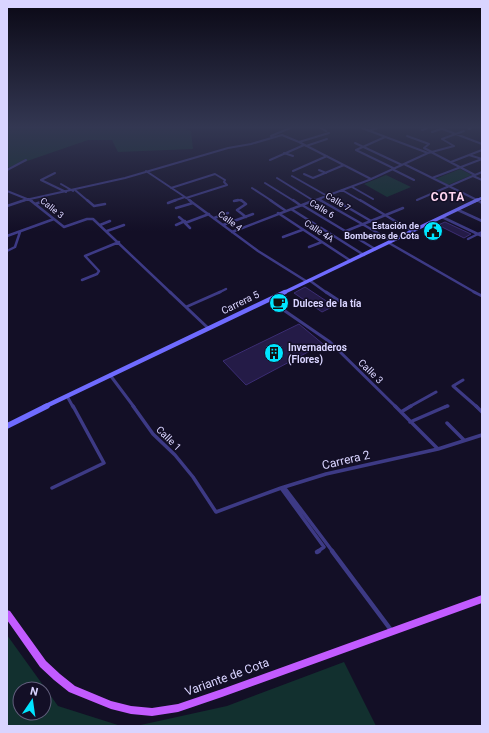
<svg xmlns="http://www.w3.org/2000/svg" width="489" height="733" font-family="Roboto,sans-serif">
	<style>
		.green { fill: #12302f; fill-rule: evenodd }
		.building { fill: #241b47; stroke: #3b2d73 }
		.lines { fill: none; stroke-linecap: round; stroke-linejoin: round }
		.street-far4 { stroke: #3d3a85; stroke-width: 2 }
		.street-far3 { stroke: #3d3a85; stroke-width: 2.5 }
		.street-far2 { stroke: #3d3a85; stroke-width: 3 }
		.street-far1 { stroke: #3d3a85; stroke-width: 3.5 }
		.street { stroke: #3d3a85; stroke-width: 4.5 }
		.secondary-far3 { stroke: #6f6bff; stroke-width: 2.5 }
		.secondary-far2 { stroke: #6f6bff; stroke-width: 3.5 }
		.secondary-far1 { stroke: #6f6bff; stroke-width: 4.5 }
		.secondary { stroke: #6f6bff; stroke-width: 5.5 }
		.primary { fill: #c25bff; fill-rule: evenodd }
		.labels { text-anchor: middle; stroke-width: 3; stroke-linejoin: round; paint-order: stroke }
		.far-street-label { font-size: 9px; fill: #d9d4ff; stroke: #130f26 }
		.far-poi-label { font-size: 9px; font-weight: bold; fill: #d9d4ff; stroke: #130f26; text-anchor: end }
		.street-label { font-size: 10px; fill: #d9d4ff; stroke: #130f26 }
		.poi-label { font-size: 10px; font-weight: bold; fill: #d9d4ff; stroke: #130f26; text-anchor: start }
		.far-district-label { font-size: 12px; font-weight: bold; letter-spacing: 1px; fill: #ffd6f0; stroke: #130f26 }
		.near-street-label { font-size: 12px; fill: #d9d4ff; stroke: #130f26 }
	</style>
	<rect width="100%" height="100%" fill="#130f26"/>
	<path class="green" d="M7,128H184L191,131L193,149L118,152L112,140H88L7,168Z
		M460,169L472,175L448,185L435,179Z
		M386,175L411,187L387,197L364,184Z
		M7,635L58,706L121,726H7ZM20,689H44V713H20Z
		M344,662L376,726H136L227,706Z"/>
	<path class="building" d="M445,222L471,234L464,238L438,225Z
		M305,287L334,306L322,312L294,293Z
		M299,324L323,344L246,385L223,361Z"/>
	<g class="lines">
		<path class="street-far4" d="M321,128L326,131
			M362,128L428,153
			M440,128L482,144
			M469,129L471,128
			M422,130L427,128
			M369,131L377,128
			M432,132L441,129
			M271,136L290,128
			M407,136L429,144
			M442,139L464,131
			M442,139L454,146
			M299,142L329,133
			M355,143L402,165
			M429,144L424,148L432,152
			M306,146L327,139
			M356,150L393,168
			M356,150L385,137
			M431,152L475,175
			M284,153L293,156
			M469,155L482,159
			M270,160L304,145
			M451,162L482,150
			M404,164L479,201
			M392,169L414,180
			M7,170L26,160
			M319,170L326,173
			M146,171L191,201
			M293,171L327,156
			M304,174L313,178L344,165
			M292,176L336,201
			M473,176L482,180
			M277,178L314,201
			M432,178L482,159
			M41,180L66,192
			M41,180L55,173
			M265,183L294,201
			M61,184L73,191
			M352,187L373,199
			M171,188L215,174L225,180L224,182L227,185L186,198
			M252,188L272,201
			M75,190L88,201
			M342,190L361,201
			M7,191L32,201
			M318,199L322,201
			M417,200L482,172
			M21,201L125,178L228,148L251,144L282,135L299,142L371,179
			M43,201H45
			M173,201L185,197
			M234,201L240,200L242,201
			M313,201L369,180L428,153L454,146"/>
		<path class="street-far3" d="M30,200L64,227L87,219H93L171,293
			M87,200L94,206L105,204
			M189,200L258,251L306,281
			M241,200L246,204L237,210L246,217
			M270,200L286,211
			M293,200L300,205
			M320,200L392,241
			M335,200L371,221
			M360,200L410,230
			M477,200L482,203
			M234,201L238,200
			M168,203L176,200
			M35,204L44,201L50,204
			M302,205L375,249
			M7,206L25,200
			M176,208L193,203
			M291,209L364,255
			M458,210L482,221
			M278,213L351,261
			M179,217L185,222
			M442,217L482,236
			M214,218L228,213
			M100,225L110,221
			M176,225L185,221
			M223,225L253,214
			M190,228L185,223L209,214
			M107,231L124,225
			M346,231L403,208
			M232,232L315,200
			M7,236L54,219
			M283,237L302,230
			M468,239L482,232
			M389,243L476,293
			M309,247L322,242
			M7,251L15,247L20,232
			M82,280L97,274L99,271L85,256L119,242
			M309,280L327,293
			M218,293L226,289"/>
		<path class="street-far2" d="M170,292L208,328
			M326,292L341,302
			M474,292L482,296
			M269,300L330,342L396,407
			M186,307L220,292
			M110,375L134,407
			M463,380L453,386L477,407
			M67,396L73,407
			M409,407L436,392
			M445,407L448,406"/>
		<path class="street-far1" d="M133,406L153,434L175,455L193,477L216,512L281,488L326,474L438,449L482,435
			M395,406L438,449
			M476,406L482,412
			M401,412L411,406
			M410,422L447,406
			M447,423L464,440
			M284,487L333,552
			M52,488L104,463L73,406
			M281,488L324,547L317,552"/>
		<path class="street" d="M332,551L391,630
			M317,552L319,551"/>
		<path class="secondary-far3" d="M475,201L482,198"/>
		<path class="secondary-far2" d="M283,293L477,200"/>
		<path class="secondary-far1" d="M44,407L285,292"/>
		<path class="secondary" d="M7,426L47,406"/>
		<path class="primary" d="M482,595V603L222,697L178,712L152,716L131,714L111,709L69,692L54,680L40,667L7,620V610L10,611L46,661L60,674L75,686L111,701L131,706L152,708L178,704L222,689Z"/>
	</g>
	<linearGradient id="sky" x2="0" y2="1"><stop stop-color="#0a0815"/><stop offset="0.55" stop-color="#333752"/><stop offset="1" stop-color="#333752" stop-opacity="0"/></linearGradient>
	<rect width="489" height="231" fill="url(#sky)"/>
	<defs>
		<g id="civic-disc" transform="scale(1)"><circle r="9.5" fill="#00e5ff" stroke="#130f26"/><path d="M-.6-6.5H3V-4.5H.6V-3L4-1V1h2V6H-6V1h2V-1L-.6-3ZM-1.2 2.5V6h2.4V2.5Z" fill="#111"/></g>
		<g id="cafe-disc" transform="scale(1)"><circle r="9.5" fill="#00e5ff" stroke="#130f26"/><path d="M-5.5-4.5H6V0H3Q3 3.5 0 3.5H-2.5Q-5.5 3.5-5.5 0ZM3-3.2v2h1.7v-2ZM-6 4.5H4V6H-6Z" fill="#111"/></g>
		<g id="building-disc" transform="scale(1)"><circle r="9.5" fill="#00e5ff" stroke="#130f26"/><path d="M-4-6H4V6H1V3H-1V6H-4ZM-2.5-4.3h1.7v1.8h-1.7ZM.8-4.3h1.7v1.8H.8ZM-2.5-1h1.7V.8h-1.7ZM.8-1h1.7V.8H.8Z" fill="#111"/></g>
	</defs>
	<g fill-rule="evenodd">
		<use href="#civic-disc" x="433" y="231"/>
		<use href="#cafe-disc" x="279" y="303"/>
		<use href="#building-disc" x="274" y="353"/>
	</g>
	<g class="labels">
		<g class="far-street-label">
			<text transform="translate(338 202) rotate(31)" y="3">Calle 7</text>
			<text transform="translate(52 208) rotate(39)" y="3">Calle 3</text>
			<text transform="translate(322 209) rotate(31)" y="3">Calle 6</text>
			<text transform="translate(230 221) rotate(37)" y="3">Calle 4</text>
			<text transform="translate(319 231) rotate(33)" y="3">Calle 4A</text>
		</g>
		<g class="far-poi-label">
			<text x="419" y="229">Estación de<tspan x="419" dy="10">Bomberos de Cota</tspan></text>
		</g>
		<g class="street-label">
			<text transform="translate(240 302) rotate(-26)" y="4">Carrera 5</text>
			<text transform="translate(371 371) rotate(45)" y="4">Calle 3</text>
			<text transform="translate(169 438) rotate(45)" y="4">Calle 1</text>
		</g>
		<g class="poi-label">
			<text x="293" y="307">Dulces de la tía</text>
			<text x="288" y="351">Invernaderos<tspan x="288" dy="12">(Flores)</tspan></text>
		</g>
		<g class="far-district-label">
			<text x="448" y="201">COTA</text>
		</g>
		<g class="near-street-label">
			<text transform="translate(346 460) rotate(-13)" y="4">Carrera 2</text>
			<text transform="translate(227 677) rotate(-20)" y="4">Variante de Cota</text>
		</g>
	</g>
	<rect width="489" height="733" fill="none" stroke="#d9d4ff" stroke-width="16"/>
	<g transform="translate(32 701) rotate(13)"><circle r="19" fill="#130f26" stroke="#625e7d"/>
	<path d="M0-3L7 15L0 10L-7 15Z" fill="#00e5ff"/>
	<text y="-6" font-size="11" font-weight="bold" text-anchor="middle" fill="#d9d4ff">N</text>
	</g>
</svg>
